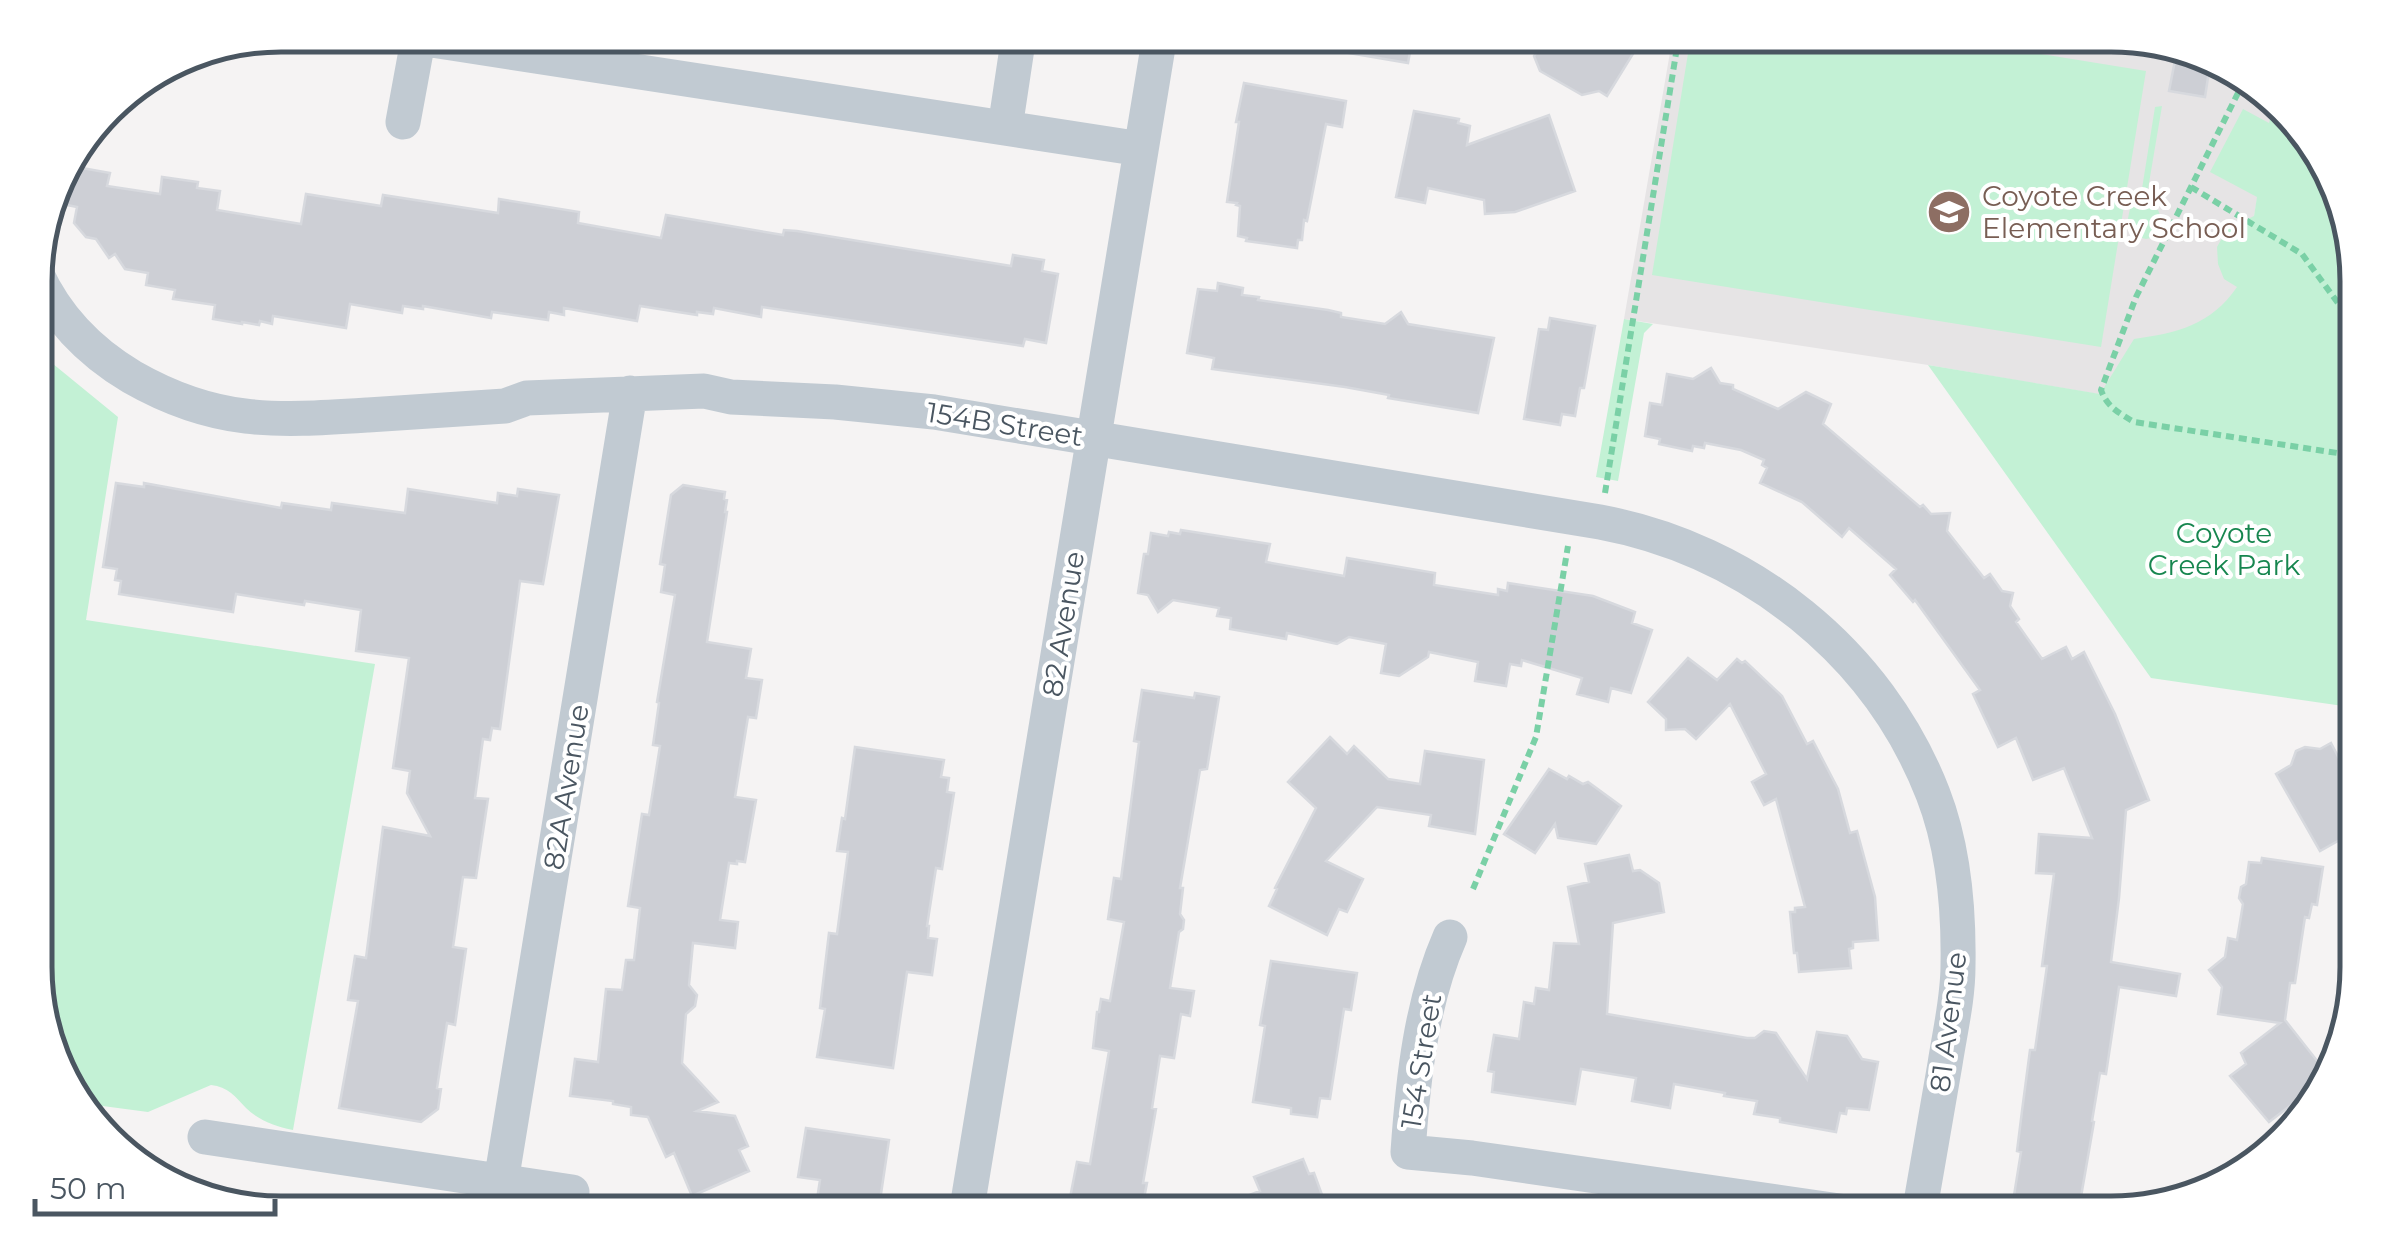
<svg xmlns="http://www.w3.org/2000/svg" width="2393" height="1249" font-family="Montserrat,sans-serif">
	<style>
		.education { fill: #e6e4e5 }
		.green { fill: #c3f1d5 }
		.building { fill: #cdcfd5; stroke: #d7d9de; stroke-width: 2.5 }
		.lines { fill: none; stroke-linecap: round; stroke-linejoin: round }
		.path { stroke: #7ad0a6; stroke-width: 6; stroke-dasharray: 8 5; stroke-linecap: butt }
		.minor { stroke: #c1cad2; stroke-width: 35 }
		.labels { text-anchor: middle; stroke-width: 8; stroke-linejoin: round; paint-order: stroke }
		.education-label { font-size: 28px; fill: #785e54; stroke: #fff; text-anchor: start }
		.street-label { font-size: 28px; fill: #4a5661; stroke: #fff }
		.park-label { font-size: 28px; fill: #17864f; stroke: #fff }
		.rim { fill: none; stroke: #4a5661; stroke-width: 5 }
	</style>
	<rect width="100%" height="100%" fill="#f5f3f3"/>
	<path class="education" d="M1673,35H2112L2221,61L2273,106L2220,415L1928,365L1624,319Z"/>
	<path class="green" d="M1691,35H1925L2146,71L2101,347L1652,275Z
		M2162,106L2147,195C2159,207 2166,221 2156,237L2146,239L2134,236L2127,223L2132,199L2141,195L2155,107Z
		M2273,106L2316,144L2356,250L2357,708L2151,678L1928,365L2100,394L2134,339C2177,333 2211,325 2237,287L2224,279L2218,264L2217,247L2227,229L2254,216L2257,197L2210,172L2243,109L2269,123Z
		M1624,319L1653,324L1644,333L1618,481L1596,477Z
		M36,350L118,417L86,620L375,664L293,1130C277,1127 258,1120 246,1108C235,1096 228,1087 211,1085L148,1112L80,1103L37,1000V915L46,858L37,856Z"/>
	<path class="building" d="M1327,35H1413L1408,63L1325,49Z
		M1547,35H1614L1636,49L1607,96L1599,91L1582,95L1540,71L1534,56Z
		M2177,50L2211,58L2205,97L2169,91Z
		M1244,83L1346,101L1342,127L1326,124L1307,221L1304,220L1302,240H1298L1297,248L1246,241L1247,238L1238,236L1240,206L1236,205L1237,203L1227,202L1239,122H1236Z
		M1414,111L1459,119L1458,123L1470,126L1467,145L1549,115L1575,191L1515,212L1485,214L1484,200L1428,188L1425,203L1396,197Z
		M71,166L110,173L107,186L160,194L162,177L198,182L197,188L220,191L217,210L301,224L306,194L381,206L383,195L498,213L499,199L579,212L578,223L661,238L666,215L783,235L784,230L797,231L1011,266L1013,255L1044,260L1042,271L1058,274L1046,343L1025,339L1023,346L762,307L761,317L714,308L713,314L697,312V315L640,306L637,321L564,308V315L549,312L548,320L492,312L491,318L423,306V309L403,306L402,313L350,304L346,328L273,316L272,324L260,321L259,325L242,322V324L213,319L215,305L173,299L175,290L146,285L148,273L125,269L115,254L109,258L96,239L86,237L74,223L77,207L67,205L70,190L67,189Z
		M1218,283L1243,288L1242,295L1259,297L1258,300L1328,310L1341,313V317L1385,324L1401,312L1408,324L1494,338L1478,413L1388,398L1389,395L1345,387L1212,369L1214,358L1187,353L1198,289L1217,291Z
		M1550,318L1595,326L1584,388H1580L1575,416L1562,414L1560,425L1524,419L1539,329L1548,330Z
		M1711,368L1720,383L1733,385V389L1778,409L1806,392L1831,404L1823,424L1920,507L1923,505L1931,514L1950,513L1947,531L1984,578L1990,574L2002,591L2013,593L2010,606L2019,619L2016,622L2042,659L2066,647L2072,659L2084,652L2115,714L2149,800L2126,810L2119,898L2111,962L2180,974L2176,996L2119,987L2106,1074L2100,1073L2092,1121L2094,1122L2078,1214H2011L2021,1152L2017,1151L2022,1111L2030,1050H2035L2047,966H2042L2054,874L2036,873L2039,834L2092,838L2064,768L2033,780L2016,738L1998,747L1973,694L1980,690L1915,600L1913,602L1890,575L1896,569L1849,528L1842,537L1802,502L1760,483L1767,468L1762,465L1764,460L1741,450L1705,443L1704,448L1693,446L1692,451L1659,444L1660,439L1645,436L1650,403L1662,405L1667,374L1693,379Z
		M116,483L144,487V483L281,508L282,503L331,510L332,503L405,513L408,489L497,503L498,493L517,496L518,489L559,495L543,584L520,581L500,729L492,728L490,740L483,739L475,798L488,799L476,878L463,877L453,947L466,949L455,1025L447,1023L437,1088L441,1089L438,1109L421,1122L339,1108L358,1001L348,1000L355,956L366,958L383,827L430,836L407,793L410,771L393,768L409,658L356,651L361,610L305,601L304,605L236,594L233,612L119,594L121,581L115,580L117,569L103,567Z
		M683,485L725,492L724,499L727,500L725,512H727L707,642L751,649L746,678L762,680L756,718L748,717L735,797L756,800L745,862L737,861V864L729,863L720,920L738,922L735,948L693,943L689,985L697,995L695,1006L686,1014L682,1063L718,1102L697,1111L735,1116L748,1146L739,1150L749,1171L692,1196L674,1153L666,1157L648,1117L631,1115V1107L613,1104V1101L570,1096L575,1059L598,1062L606,989L622,990L626,960H634L640,908L628,906L642,814L649,815L660,746L653,745L659,703L657,702L675,595L661,592L665,565L660,564L671,495Z
		M1181,530L1270,544L1266,562L1344,576L1347,558L1435,573L1434,585L1498,595V589L1507,591L1508,583L1593,596L1635,612L1632,623L1652,630L1631,693L1611,688L1608,702L1577,694L1582,678L1522,660L1521,666L1510,664L1506,686L1475,681L1478,662L1429,652L1428,657L1399,676L1381,673L1386,644L1349,637L1337,644L1287,633L1286,639L1230,629L1231,618L1217,616L1219,608L1173,600L1158,612L1148,595L1138,593L1144,554H1148L1151,533L1168,536L1169,532L1180,534Z
		M1688,658L1717,680L1737,659L1742,663L1745,661L1782,696L1807,744L1813,741L1838,789L1850,833L1857,831L1875,897L1878,940L1853,942V948L1849,949L1851,968L1799,972L1797,953H1794L1790,912H1795V908L1805,907L1776,799L1764,805L1752,782L1766,774L1730,704L1696,739L1685,729L1666,730V719L1648,702Z
		M1142,690L1194,698L1195,693L1219,697L1207,769L1200,770L1180,888H1183L1180,914L1184,920L1183,929L1179,932L1170,988L1194,991L1190,1016L1181,1014L1174,1058L1160,1056L1152,1108L1156,1109L1143,1183H1147L1141,1214H1084L1085,1205L1069,1203L1077,1162L1090,1164L1109,1051L1093,1048L1097,1012H1099L1101,999L1110,1001L1124,922L1108,919L1114,878L1121,879L1139,742L1134,741Z
		M1330,737L1347,754L1354,746L1388,779L1420,784L1425,751L1484,760L1475,834L1429,826L1431,815L1377,807L1326,861L1363,879L1347,912L1339,909L1327,935L1269,906L1277,889L1275,888L1316,808L1288,782Z
		M2331,743L2341,762L2345,760L2349,768L2357,764L2358,810L2344,818L2352,833L2320,851L2276,774L2291,765L2296,751L2305,747L2320,749Z
		M855,747L944,760L941,777L949,778L947,792L954,793L942,869L936,868L927,926H929L928,938L937,939L932,975L907,972L893,1068L817,1057L825,1009L820,1008L829,933L837,934L848,852L837,851L842,818L845,819Z
		M1549,769L1567,779L1569,776L1583,784L1588,782L1621,806L1596,844L1558,838L1555,824L1535,853L1504,834Z
		M1629,855L1633,871L1640,870L1659,883L1664,912L1613,923L1607,1014L1747,1038H1755L1764,1031L1776,1033L1807,1079L1817,1032L1847,1036L1862,1059L1878,1062L1869,1110L1847,1108L1846,1114L1840,1113L1836,1132L1780,1122V1118L1754,1114L1757,1101L1724,1096L1725,1093L1674,1084L1670,1108L1632,1101L1636,1078L1581,1069L1575,1104L1492,1092L1494,1072L1488,1071L1494,1035L1519,1039L1524,1002L1534,1004L1536,988L1549,990L1554,943L1579,944L1568,887L1589,882L1585,864Z
		M2262,858L2323,867L2317,905L2312,904L2309,918L2305,917L2295,983H2290L2285,1020L2329,1076L2269,1122L2230,1076L2246,1064L2241,1053L2280,1023L2218,1014L2222,987L2209,970L2225,957L2228,938L2237,940L2243,904L2239,898L2241,887L2246,884L2249,862L2261,863Z
		M1271,961L1357,973L1351,1010L1344,1009L1330,1099L1320,1098L1317,1117L1291,1114V1108L1253,1102L1265,1026L1260,1025Z
		M806,1128L889,1140L878,1214L816,1206L820,1180L798,1177Z
		M1303,1159L1309,1174L1314,1173L1325,1203L1320,1204L1323,1214H1207V1211L1260,1191L1254,1177Z"/>
	<g class="lines">
		<path class="path" d="M2244,81L2136,297L2101,390C2107,407 2119,413 2134,422L2357,456
			M2191,187L2302,254L2349,318L2356,323
			M36,365L45,348
			M1605,493L1679,35
			M1473,889L1536,737L1568,546"/>
		<path class="minor" d="M419,38L1141,149
			M403,122L419,35
			M1005,128L1019,35
			M36,273C56,317 90,352 132,377C216,425 275,421 368,415C414,412 459,409 505,406L527,398L704,391L731,397L835,402L934,412L1600,522C1749,550 1878,652 1933,794C1954,848 1959,908 1958,966C1958,999 1950,1031 1945,1064C1936,1114 1928,1164 1919,1214
			M1450,937C1421,1003 1413,1079 1408,1152L1472,1158L1860,1214
			M205,1137L572,1192
			M501,1182L630,393
			M966,1214L1160,35"/>
	</g>
	<defs>
		<g id="school-disc" transform="scale(2.25)"><circle r="9.5" fill="#8d6e63" stroke="#fff"/><path d="M0-5L7-2L0 1L-7-2ZM-4 1L0 2.5L4 1V4Q0 6-4 4Z" fill="#fff"/></g>
	</defs>
	<g fill-rule="evenodd">
		<use href="#school-disc" x="1949" y="212"/>
	</g>
	<g class="labels">
		<g class="education-label">
			<text x="1982" y="206">Coyote Creek<tspan x="1982" dy="32">Elementary School</tspan></text>
		</g>
		<g class="street-label">
			<text transform="translate(1005 424) rotate(9)" y="10">154B Street</text>
			<text transform="translate(1063 624) rotate(-81)" y="10">82 Avenue</text>
			<text transform="translate(566 787) rotate(-81)" y="10">82A Avenue</text>
			<text transform="translate(1948 1022) rotate(-83)" y="10">81 Avenue</text>
			<text transform="translate(1421 1061) rotate(-81)" y="10">154 Street</text>
		</g>
		<g class="park-label">
			<text x="2224" y="543">Coyote<tspan x="2224" dy="32">Creek Park</tspan></text>
		</g>
	</g>
	<path d="M0 0H2393V1249H0ZM281 52H2111A229 229 0 0 1 2340 281V967A229 229 0 0 1 2111 1196H281A229 229 0 0 1 52 967V281A229 229 0 0 1 281 52Z" fill="#fff" fill-rule="evenodd"/>
	<path class="rim" d="M281 52H2111A229 229 0 0 1 2340 281V967A229 229 0 0 1 2111 1196H281A229 229 0 0 1 52 967V281A229 229 0 0 1 281 52Z"/>
	<path d="M35 1199v15h240v-15" fill="none" stroke="#4a5661" stroke-width="5"/>
	<text x="50" y="1199" font-size="30" fill="#4a5661" stroke="#ffffff" stroke-width="8" paint-order="stroke">50 m</text>
</svg>
